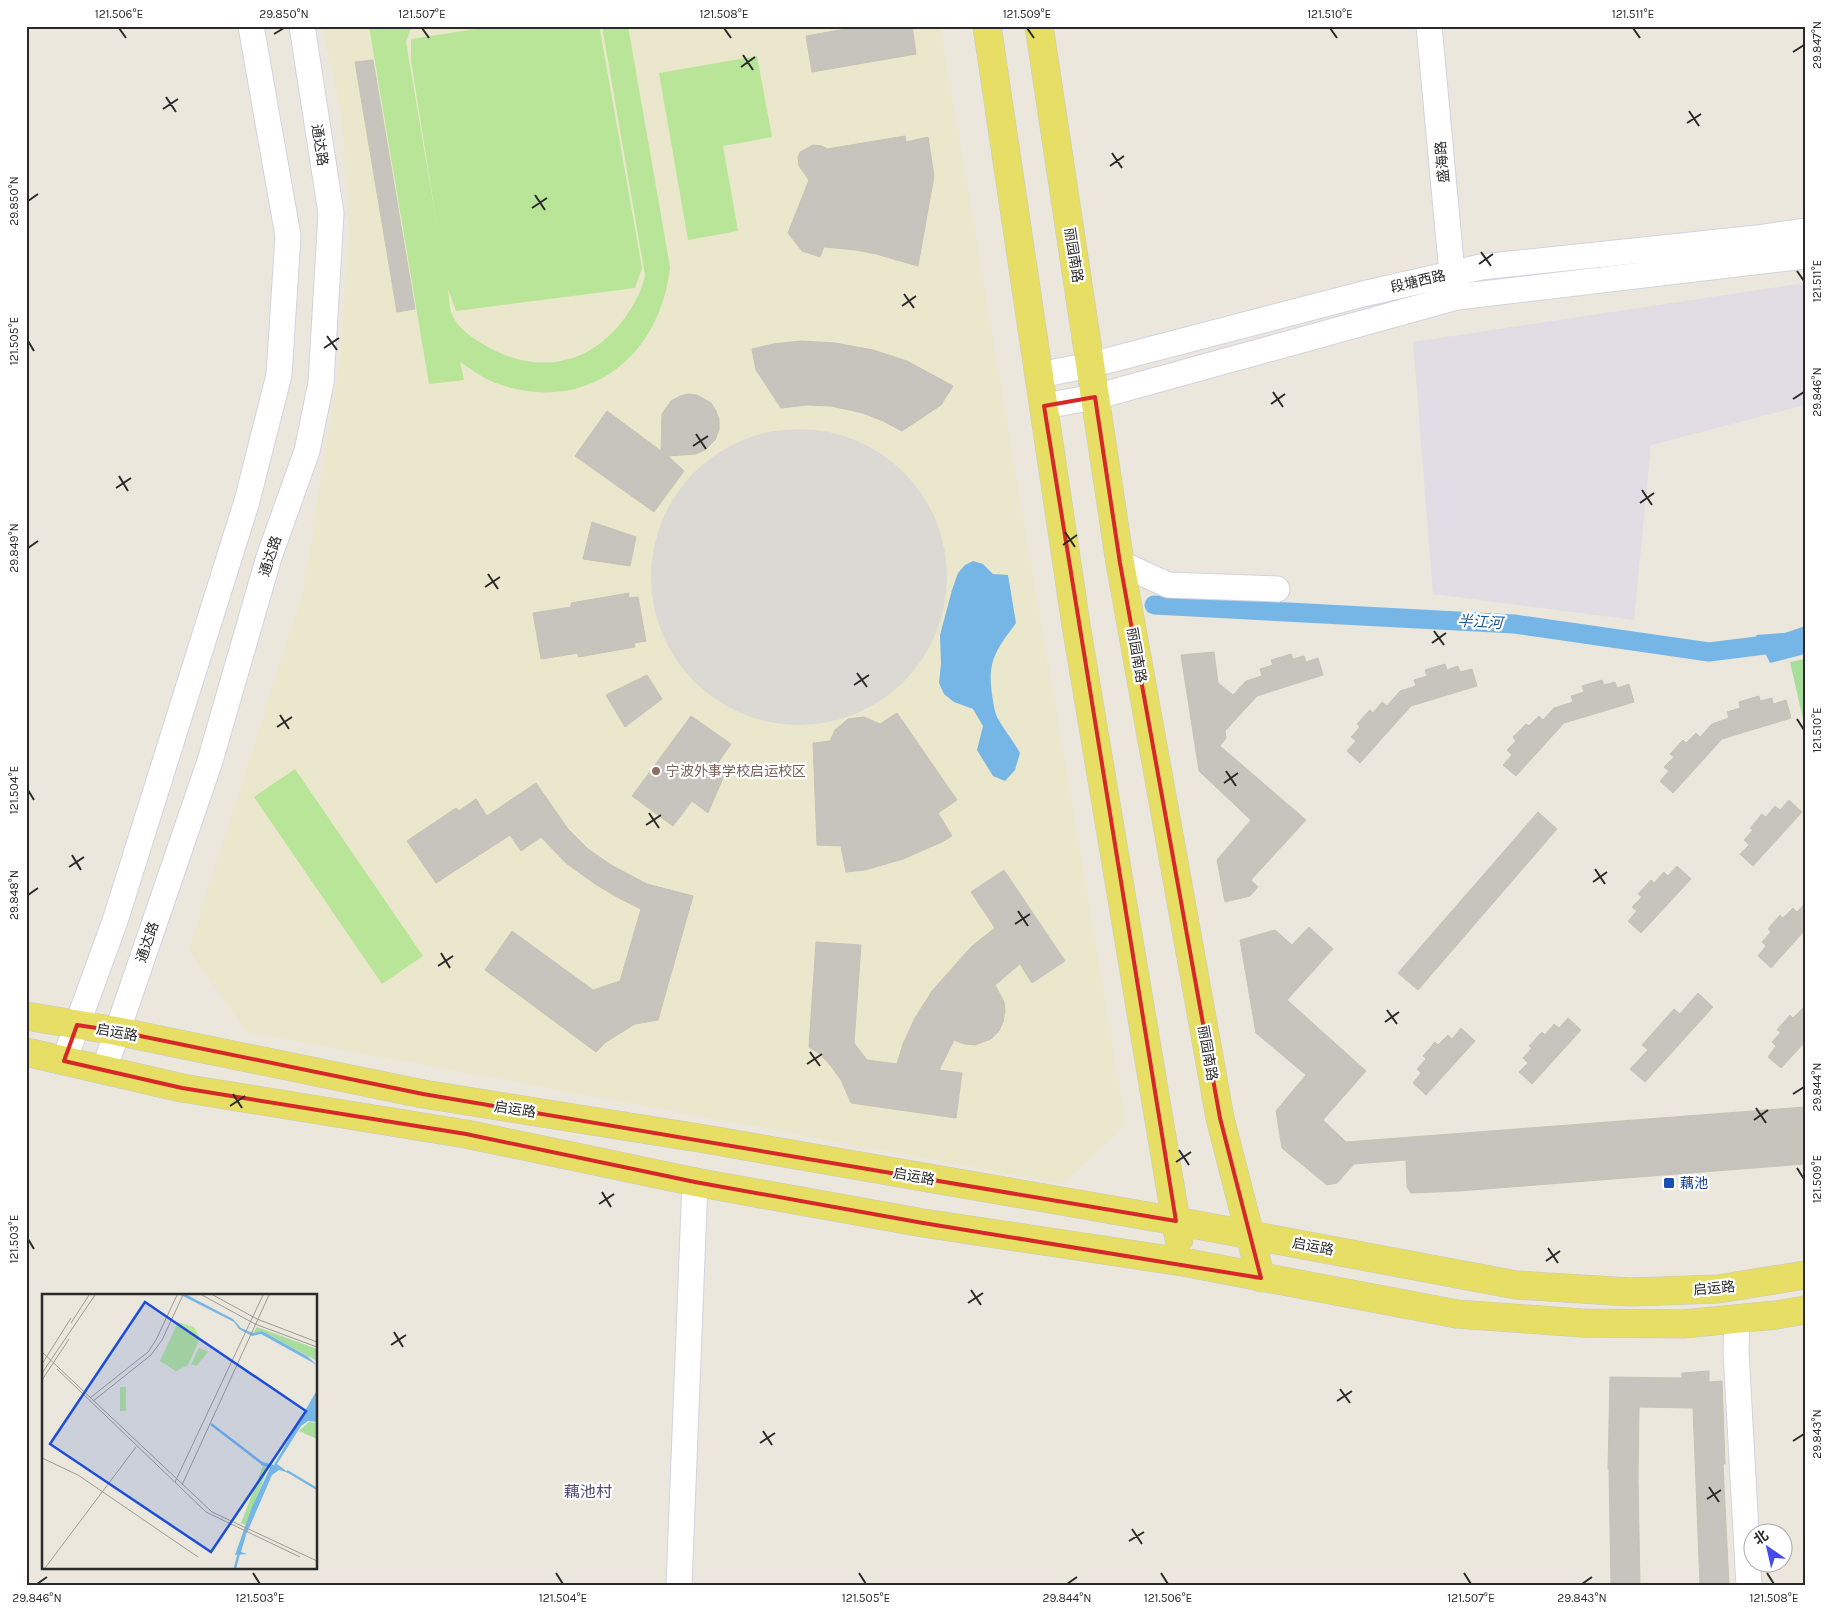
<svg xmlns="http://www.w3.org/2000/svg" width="1831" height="1611" font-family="Karla,'Noto Sans SC',sans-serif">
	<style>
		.industrial { fill: #e0dde4 }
		.education { fill: #ebe7cd }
		.green { fill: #a8de9c }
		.pitch { fill: #b8e598 }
		.plaza { fill: #dbd9d3 }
		.water { fill: #76b6e6 }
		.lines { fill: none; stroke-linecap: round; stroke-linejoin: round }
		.canal { stroke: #76b6e6; stroke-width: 19 }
		.building { fill: #c6c4bc; stroke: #c6c3b6 }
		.minor-casing { stroke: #d2d2e1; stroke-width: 27 }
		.major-casing { stroke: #c8c8c8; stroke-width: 29 }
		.minor { stroke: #fff; stroke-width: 25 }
		.major { stroke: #e7df65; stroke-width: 28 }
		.marked { fill: none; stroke: #d62828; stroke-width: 4; stroke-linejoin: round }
		.ticks { fill: none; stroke: #2a2a2a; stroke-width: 2 }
		.education-dot { fill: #8d6e63; stroke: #fff; stroke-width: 2 }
		.transit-dot { fill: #1a4fb4; stroke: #fff; stroke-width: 2 }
		.labels { text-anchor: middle; stroke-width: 4.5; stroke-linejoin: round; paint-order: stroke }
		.street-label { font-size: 14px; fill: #2a2a2a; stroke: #fff }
		.education-label { font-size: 14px; fill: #785e54; stroke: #fff; text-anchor: start }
		.transit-label { font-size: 14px; fill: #164399; stroke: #fff; text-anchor: start }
		.water-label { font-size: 15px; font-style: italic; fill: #165291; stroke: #fff }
		.quarter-label { font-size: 16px; fill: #4d4d77; stroke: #fff }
		.inset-river { fill: none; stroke: #76b6e6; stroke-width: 2.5 }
		.inset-road { fill: none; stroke: #9e9b95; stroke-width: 1 }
		.view { fill: #1d4ed8; fill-opacity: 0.15; stroke: #1d4ed8; stroke-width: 2.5 }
		.inset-edge { fill: none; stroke: #2a2a2a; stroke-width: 2.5 }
		.neatline { fill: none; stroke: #2a2a2a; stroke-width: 2 }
		.ticks-label { font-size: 12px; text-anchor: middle; fill: #2a2a2a }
	</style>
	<rect width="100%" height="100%" fill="#ebe7dc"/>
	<path class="industrial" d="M1805,283V405L1651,445L1634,620L1433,594L1413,342Z"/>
	<path class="education" d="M322,26H940L1126,1124L1063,1184L246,1032L189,949L303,592L339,369L350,229L342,116Z"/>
	<path class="green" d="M1805,659V728L1790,662Z"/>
	<path class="pitch" d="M369,26H412L406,42L438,231L411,61V39L495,26H598L600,30L642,268L635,288L456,311L448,289C449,296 449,305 451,312C456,327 472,338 486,346C537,375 589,366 624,319C634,305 642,291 645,275L602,26H628L670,267C660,360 583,417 493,382C481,377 471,369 460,362L464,380L429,384Z
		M757,56L772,137L723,146L738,231L688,240L659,73Z
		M295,769L423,956L382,984L254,797Z"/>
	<path class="plaza" d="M651 577a148 148 0 1 1 296 0a148 148 0 1 1-296 0Z"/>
	<path class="water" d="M973,561L983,564L993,574L1008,575L1016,623C997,649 987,660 992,694C993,701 994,710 997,717C1004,730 1013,740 1020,753L1015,770L1005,781L993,776L977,750L983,726L973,709L954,702L944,694L939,683L941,664L940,635L952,590L958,573L965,565Z
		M1805,626V654L1770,663L1756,635L1785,633Z"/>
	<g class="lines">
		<path class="canal" d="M1154,605L1514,624L1709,652L1805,640"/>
	</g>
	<path class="building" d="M863,26H912L916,54L812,72L806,36Z
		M373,60L415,309L397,312L355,62Z
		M905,136L906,142L928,137L934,176L918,266L876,254L856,250L824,247L820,257L802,251L788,233L809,180L799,166L798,157L800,152L813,145L822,146L827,149Z
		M801,341L835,343L873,350L907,361L953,386L941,405L902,431L883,421L863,413L831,406L807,405L781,408L756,370L752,349L773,344Z
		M688,394L697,395L711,403L716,411L719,419V430L715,440L706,449L696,454L668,456L684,471L654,512L575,456L607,411L661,451L662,414L671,401L680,396Z
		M592,522L636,537L630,566L583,559Z
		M629,593L628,598L638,597L646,641L634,643L635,647L578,657V653L541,659L533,613L571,607V603Z
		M1214,652L1218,683L1233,695L1246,681L1262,676L1260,669L1273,665L1271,660L1291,654L1293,659L1304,656L1306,662L1318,658L1323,675L1257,696L1225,731L1226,738L1220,746L1306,820L1251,880L1258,887L1250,896L1225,902L1217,860L1251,820L1199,771L1181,655Z
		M1445,664L1447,670L1458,666L1460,672L1472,669L1477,686L1411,706L1360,763L1347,751L1356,741L1351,737L1360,727L1357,724L1370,710L1373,713L1382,702L1387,706L1400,691L1416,686L1414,680L1427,676L1425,670Z
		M647,675L662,699L625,727L606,695Z
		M1602,680L1604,685L1615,682L1617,688L1629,684L1634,702L1564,723L1516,776L1503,765L1512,755L1507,750L1516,741L1513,737L1526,724L1529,726L1539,716L1543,720L1554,708L1573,702L1571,696L1584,692L1582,686Z
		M1759,696L1760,701L1772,698L1773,704L1786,700L1791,718L1722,739L1673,793L1660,781L1669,771L1664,767L1674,757L1670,754L1683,740L1686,743L1696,733L1700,737L1712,724L1729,718L1727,712L1740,708L1739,702Z
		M897,713L957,800L938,813L952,836L942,842L903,859L865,870L846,872L841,846L817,845L813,743L830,741L835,730L848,719L864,717L880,724Z
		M691,716L731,744L717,764L726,771L708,813L692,801L673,826L632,796Z
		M536,783L568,829L588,849L611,865L647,884L693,896L658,1020L635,1024L606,1042L596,1052L485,970L512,931L593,990L620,981L641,909L617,897L595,884L566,863L541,837L521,851L510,835L436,883L407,841L456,808L459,811L476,799L487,816Z
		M1789,800L1802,812L1753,866L1740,854L1749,845L1744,840L1753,830L1750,828L1762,814L1766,817L1775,806L1780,810Z
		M1538,812L1557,829L1418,990L1398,973Z
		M1677,866L1691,879L1641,933L1628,921L1637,911L1632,907L1642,897L1638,894L1651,880L1654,883L1664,872L1668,876Z
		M1004,870L1065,961L1032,983L1020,964L995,985L1004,1002L1005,1011L1003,1022L999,1031L991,1039L975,1045L964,1044L954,1040L939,1070L962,1073L956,1118L851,1103L841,1080L831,1066L820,1054L809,1047L816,942L861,945L854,1043L867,1060L897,1064L903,1044L915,1018L932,991L972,946L995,928L971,892Z
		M1805,903V930L1771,968L1758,956L1766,946L1762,942L1771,932L1768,929L1780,915L1783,918L1793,908L1797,912Z
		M1309,927L1333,949L1287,1000L1366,1071L1323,1120L1346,1142L1805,1107V1164L1459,1191L1411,1193L1407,1187L1406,1160L1354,1164L1337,1183L1327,1185L1282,1148L1276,1111L1306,1075L1256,1033L1240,940L1275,930L1292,945Z
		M1698,993L1713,1007L1645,1082L1630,1069L1648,1050L1642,1045L1674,1009L1680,1014Z
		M1805,1006V1042L1781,1068L1768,1057L1776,1046L1772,1042L1781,1032L1777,1030L1790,1015L1793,1018Z
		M1568,1018L1581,1030L1532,1084L1519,1072L1528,1063L1523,1058L1532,1048L1529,1046L1542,1032L1545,1035L1554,1024L1559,1028Z
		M1461,1028L1475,1041L1426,1095L1413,1083L1421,1073L1417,1069L1426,1059L1423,1056L1435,1042L1438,1045L1448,1035L1452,1039Z
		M1709,1371V1382L1722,1381L1725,1464H1723L1729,1585H1700L1693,1408L1639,1407L1638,1479L1640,1585H1611L1609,1469H1608L1610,1377L1682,1378V1373Z"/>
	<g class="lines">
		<g class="minor-casing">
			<path id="minor" d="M1429,26L1452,273L1455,290
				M1039,375L1091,365L1363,294L1481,267L1757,238L1805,231
				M1044,406L1095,397L1457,297L1805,256
				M1120,563L1168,585L1277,589
				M64,1061L115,921L247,501L279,375L288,236L251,26
				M104,1070L210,761L269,557L307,451L321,383L331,213L302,26
				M1737,1319L1736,1352L1749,1585
				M679,1585L695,1182"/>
		</g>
		<g class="major-casing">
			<path id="major" d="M987,26L1076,625L1179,1239
				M1039,26L1120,563L1220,1118L1261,1278
				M26,1016L116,1031L423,1094L705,1139L1176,1221L1516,1285L1630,1292L1718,1289L1805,1275
				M26,1052L182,1088L466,1134L695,1182L923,1223L1183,1262L1457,1314L1582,1323L1683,1324L1776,1315L1805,1310"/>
		</g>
		<use href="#minor" class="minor"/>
		<use href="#major" class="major"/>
	</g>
	<path class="marked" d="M1095,397L1120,563L1220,1118L1261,1278L923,1223L695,1182L466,1134L182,1088L64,1061L77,1025L116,1031L423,1094L1176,1221L1044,406Z"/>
	<path class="ticks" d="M119,28L126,38M422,28L429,38M724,28L731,38M1027,28L1034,38M1330,28L1337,38M1633,28L1640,38M274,34L284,28M1793,52L1804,45M743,55L753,70M741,67L755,57M166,97L176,112M163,109L178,99M1689,111L1699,126M1687,123L1701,114M1112,153L1122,168M1110,166L1124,156M535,195L545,210M28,201L38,194M532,208L547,198M1481,252L1491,266M1479,264L1493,254M1797,271L1804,281M904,294L914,308M902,306L916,296M327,336L337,350M28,341L34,351M324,348L339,338M1273,392L1283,407M1793,399L1804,392M1271,404L1285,394M696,434L706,449M693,446L708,436M119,476L128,491M116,488L131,478M1642,490L1652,505M1640,503L1654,493M1065,532L1075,547M1063,545L1077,535M28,548L38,541M488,574L498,589M485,587L500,577M1434,631L1444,645M1432,643L1446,633M857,673L867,687M854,685L869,675M280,715L289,729M1797,719L1804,730M277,727L292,717M1226,771L1236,786M1224,783L1238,773M28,790L34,800M649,813L659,828M646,825L661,815M72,855L81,870M69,867L84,857M1595,869L1605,884M1593,882L1607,872M28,895L38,888M1018,911L1028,926M1015,924L1030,914M441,953L450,968M438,966L453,956M1387,1010L1397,1024M1385,1022L1399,1012M810,1052L820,1066M807,1064L822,1054M233,1094L242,1108M1793,1094L1804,1087M230,1106L245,1096M1756,1108L1766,1123M1754,1120L1768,1110M1179,1150L1189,1165M1176,1162L1191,1152M1797,1168L1804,1179M602,1192L611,1207M599,1204L614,1194M28,1239L34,1249M1548,1248L1558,1263M1546,1261L1560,1251M971,1290L981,1305M968,1303L983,1293M394,1332L403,1347M391,1345L406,1335M1340,1389L1350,1403M1337,1401L1352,1391M763,1431L772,1445M1793,1441L1804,1434M760,1443L775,1433M1709,1487L1719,1502M1707,1499L1721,1490M1132,1529L1142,1544M1129,1541L1144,1532M253,1573L260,1584M556,1573L563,1584M859,1573L866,1584M1161,1573L1168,1584M1464,1573L1471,1584M1767,1573L1774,1584M37,1584L47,1577M1067,1584L1077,1577M1582,1584L1592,1577"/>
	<circle class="education-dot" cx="656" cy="771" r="5"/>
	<rect class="transit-dot" x="1663" y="1177" width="12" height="12" rx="2.5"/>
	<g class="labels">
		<g class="street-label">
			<text transform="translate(320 145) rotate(81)" y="5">通达路</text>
			<text transform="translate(1442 162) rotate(-95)" y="5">盛海路</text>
			<text transform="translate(1074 255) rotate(81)" y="5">丽园南路</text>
			<text transform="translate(1418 281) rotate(-13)" y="5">段塘西路</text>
			<text transform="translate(270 556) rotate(-72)" y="5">通达路</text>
			<text transform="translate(1137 655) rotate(80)" y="5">丽园南路</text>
			<text transform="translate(147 942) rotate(-71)" y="5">通达路</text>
			<text transform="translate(117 1032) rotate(10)" y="5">启运路</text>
			<text transform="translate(1208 1053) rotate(80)" y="5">丽园南路</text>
			<text transform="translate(515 1109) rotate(9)" y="5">启运路</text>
			<text transform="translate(914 1176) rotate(10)" y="5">启运路</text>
			<text transform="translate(1313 1246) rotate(11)" y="5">启运路</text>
			<text transform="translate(1714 1288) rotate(-5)" y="5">启运路</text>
		</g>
		<g class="education-label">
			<text x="666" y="776">宁波外事学校启运校区</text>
		</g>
		<g class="transit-label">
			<text x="1680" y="1188">藕池</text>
		</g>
		<g class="water-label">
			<text transform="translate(1480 622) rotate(3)" y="5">半江河</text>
		</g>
		<g class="quarter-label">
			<text x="588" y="1497">藕池村</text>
		</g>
	</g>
	<g transform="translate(42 1294)">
		<rect width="275" height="275" fill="#ebe7dc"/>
		<path d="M215,33L275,55V67L220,37L211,39ZM267,128L275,129V145L257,137ZM221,172L226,174L204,231L199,229Z" fill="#a8de9c"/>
		<path d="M136,28L152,33L158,44L146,71L134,77L118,67ZM157,54L166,58L154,72L149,70ZM78,93H84V117H78Z" fill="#b8e598"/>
		<path d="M139,1H145L191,25L199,34L211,39L220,37L265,62L275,71L219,40L210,42L197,35L192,28ZM275,96V128L266,127L259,132L235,170L247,179L237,176L230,181L204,241L199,258L205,260L193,261L210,213L228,174L219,171L220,168L232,171Z" fill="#76b6e6"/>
		<path class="inset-river" d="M169,130L221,170M245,177L275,195M193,274L197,259"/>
		<path class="inset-road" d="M160,1L213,30L275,53M171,1L215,25L275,48M29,29L47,1M0,58L170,218L275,267M0,70L29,24M15,75L164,218L258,263M0,79L53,1M0,86L27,45M48,104L106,58L114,46L135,1M51,107L109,61L120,46L141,1M0,164L36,181L156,263M133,188L221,1M140,191L227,1M3,274L94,153"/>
		<path class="view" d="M103,8L264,117L169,258L8,150Z"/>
		<rect width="275" height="275" class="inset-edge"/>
	</g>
	<rect width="1831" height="1611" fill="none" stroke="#ffffff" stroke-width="55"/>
	<g transform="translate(1768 1548) rotate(326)"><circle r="24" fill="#ffffff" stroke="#aaaaaa"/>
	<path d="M0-4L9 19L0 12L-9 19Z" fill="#464aee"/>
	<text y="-8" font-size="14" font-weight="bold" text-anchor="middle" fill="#2a2a2a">北</text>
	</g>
	<rect x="28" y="28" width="1776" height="1556" class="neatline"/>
	<g class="ticks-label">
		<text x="119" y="18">121.506°E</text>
		<text x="284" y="18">29.850°N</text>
		<text x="422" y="18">121.507°E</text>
		<text x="724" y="18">121.508°E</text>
		<text x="1027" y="18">121.509°E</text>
		<text x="1330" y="18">121.510°E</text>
		<text x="1633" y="18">121.511°E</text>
		<text transform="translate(1817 45) rotate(-90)" y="4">29.847°N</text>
		<text transform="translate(14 201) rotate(-90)" y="4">29.850°N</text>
		<text transform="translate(1817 281) rotate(-90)" y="4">121.511°E</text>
		<text transform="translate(14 341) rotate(-90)" y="4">121.505°E</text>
		<text transform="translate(1817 392) rotate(-90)" y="4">29.846°N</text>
		<text transform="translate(14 548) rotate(-90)" y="4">29.849°N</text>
		<text transform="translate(1817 730) rotate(-90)" y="4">121.510°E</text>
		<text transform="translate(14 790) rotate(-90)" y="4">121.504°E</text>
		<text transform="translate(14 895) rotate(-90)" y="4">29.848°N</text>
		<text transform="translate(1817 1087) rotate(-90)" y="4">29.844°N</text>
		<text transform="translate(1817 1179) rotate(-90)" y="4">121.509°E</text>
		<text transform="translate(14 1239) rotate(-90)" y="4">121.503°E</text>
		<text transform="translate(1817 1434) rotate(-90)" y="4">29.843°N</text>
		<text x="37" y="1602">29.846°N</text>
		<text x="260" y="1602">121.503°E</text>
		<text x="563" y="1602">121.504°E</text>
		<text x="866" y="1602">121.505°E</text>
		<text x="1067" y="1602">29.844°N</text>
		<text x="1168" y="1602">121.506°E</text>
		<text x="1471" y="1602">121.507°E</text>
		<text x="1582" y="1602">29.843°N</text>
		<text x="1774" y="1602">121.508°E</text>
	</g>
</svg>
